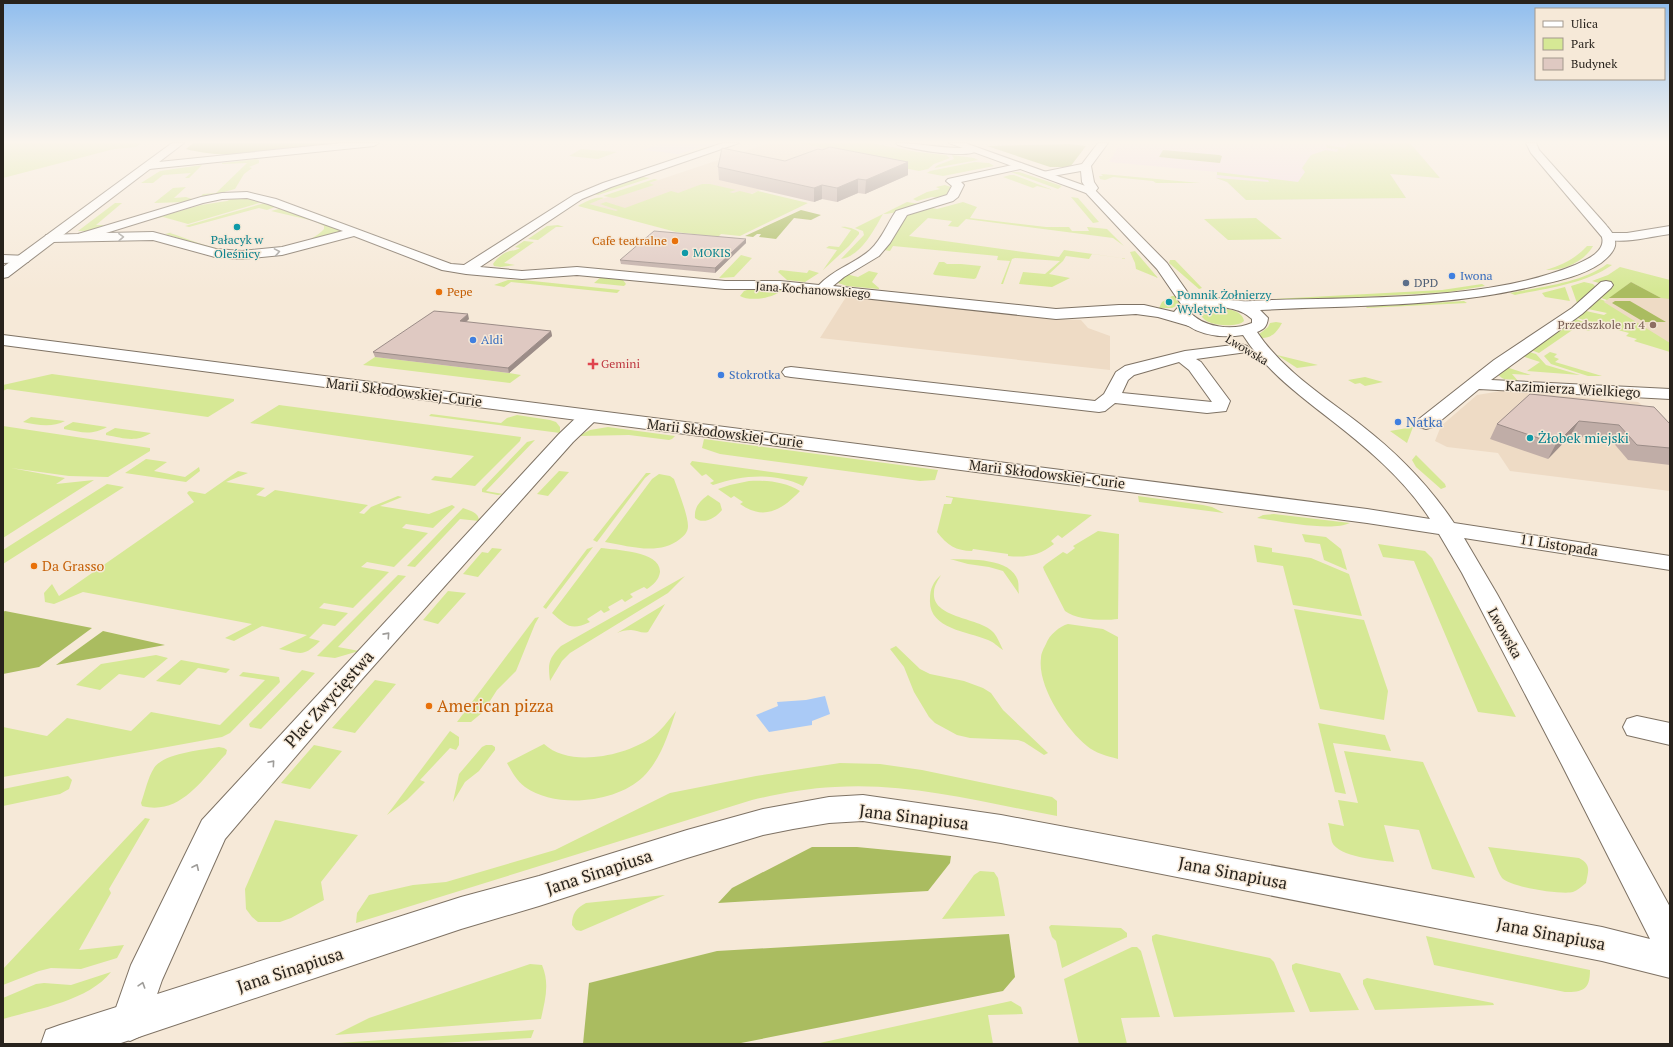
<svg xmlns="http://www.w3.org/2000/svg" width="1673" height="1047" font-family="'PT Serif',serif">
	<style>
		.commercial { fill: #e8dcf0 }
		.built { fill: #eedbc5 }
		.medical { fill: #f2d9e3 }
		.green { fill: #d6e895 }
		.forest { fill: #aabc60 }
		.water { fill: #aacaf6 }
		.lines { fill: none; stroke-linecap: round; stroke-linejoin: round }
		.minor-casing { stroke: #7e7264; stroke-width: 2 }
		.tertiary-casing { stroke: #7e7264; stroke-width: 2 }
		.secondary-casing { stroke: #7e7264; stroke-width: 2 }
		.minor { fill: #fff; fill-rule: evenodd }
		.tertiary { fill: #fff; fill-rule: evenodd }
		.secondary { fill: #fff; fill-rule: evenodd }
		.wall { fill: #c0ada7 }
		.shaded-wall { fill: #9c8d88 }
		.building { fill: #dfc9c2; stroke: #9c8d88 }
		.oneway { stroke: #9e9c99 }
		.culture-dot { fill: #0f9aa8; stroke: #f6e9d8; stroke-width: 1.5 }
		.food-dot { fill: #e8710a; stroke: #f6e9d8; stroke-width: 1.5 }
		.shop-dot { fill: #3f7fe0; stroke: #f6e9d8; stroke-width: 1.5 }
		.service-dot { fill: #5c6f8a; stroke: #f6e9d8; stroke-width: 1.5 }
		.education-dot { fill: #8d6e63; stroke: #f6e9d8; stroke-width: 1.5 }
		.health-dot { fill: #e0444e; stroke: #f6e9d8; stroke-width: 1.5 }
		.labels { text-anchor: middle; stroke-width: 3; stroke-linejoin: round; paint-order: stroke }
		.far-culture-label { font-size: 12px; fill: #0d838f; stroke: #f6e9d8; text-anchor: start }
		.far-food-label { font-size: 12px; fill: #c56008; stroke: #f6e9d8; text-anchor: end }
		.far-shop-label { font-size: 12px; fill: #366cbe; stroke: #f6e9d8; text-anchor: start }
		.far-service-label { font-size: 12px; fill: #4e5e75; stroke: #f6e9d8; text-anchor: start }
		.far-street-label { font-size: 12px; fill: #27221c; stroke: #f6e9d8 }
		.far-education-label { font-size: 12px; fill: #785e54; stroke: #f6e9d8; text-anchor: end }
		.far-health-label { font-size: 12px; fill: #be3a42; stroke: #f6e9d8; text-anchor: start }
		.street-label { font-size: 14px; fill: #27221c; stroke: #f6e9d8 }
		.shop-label { font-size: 14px; fill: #366cbe; stroke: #f6e9d8; text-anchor: start }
		.culture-label { font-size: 14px; fill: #0d838f; stroke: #f6e9d8; text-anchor: start }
		.food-label { font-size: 14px; fill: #c56008; stroke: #f6e9d8; text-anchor: start }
		.near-street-label { font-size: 17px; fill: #27221c; stroke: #f6e9d8 }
		.near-food-label { font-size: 17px; fill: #c56008; stroke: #f6e9d8; text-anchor: start }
	</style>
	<rect width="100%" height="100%" fill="#f6e9d8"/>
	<path class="commercial" d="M663,143H722L713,146L700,147L679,154L643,150Z"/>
	<path class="built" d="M769,143H871L917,152L843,155L746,196L739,234L581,206Z
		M1670,280V346L1601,304L1631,282Z
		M846,297L1053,319L1081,320L1088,328L1110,336V370L820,338Z
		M1501,391L1638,402L1670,427V491L1510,471L1498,453L1447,447L1435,441L1441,426L1477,395Z"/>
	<path class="medical" d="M1121,143H1410L1440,178L1390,174L1406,198L1246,200L1227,182L1216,178L1217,172L1109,162Z"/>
	<path class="green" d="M3,143H141L136,147L114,149L3,178Z
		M799,143H871L917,152L946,155L950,158L934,164L928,169L919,171L858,159L848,153Z
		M1348,143H1410L1440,178L1390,174L1406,198L1246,200L1227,182L1216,178L1269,182L1268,180L1217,175V172L1298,182L1305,172L1302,168L1311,155L1326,150L1337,152L1338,149L1327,148L1326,145L1345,148Z
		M581,149L617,152L598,159L569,156Z
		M952,155L974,158L978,160L934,168L938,165L954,159Z
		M256,159L259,160V163L249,167L252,168L244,174L235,189L210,196L200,197L203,194L216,193L247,163L222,164V163Z
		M975,162L989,163L994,166L943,176L927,173L930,171Z
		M202,165L189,178H185L191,173L163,175L153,183H141L160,171Z
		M1011,172H1019L1062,186L1058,189Z
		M1101,174L1114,175L1200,183H1156L1153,181L1113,177L1105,180L1100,179L1099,176H1103Z
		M1010,175H1014L1053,190L1037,186L1033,188L1003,177Z
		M643,177L650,178L598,195L592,194L636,178Z
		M654,179L658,180L649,183L654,185L614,198L603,196Z
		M702,184H710L736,190L729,192L733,193L740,191L752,194L758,191L808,203L740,236L721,234L718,237L676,232L578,206C585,202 596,196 604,198L589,204L616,211L618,210L600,204L606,202L625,208L671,191L678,193Z
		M945,185L951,187L944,198H938L932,197L917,201L913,199L927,192L940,189L936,187Z
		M186,187L174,198L186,197L192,199L184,202L154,203L173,188Z
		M236,197H245L266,201L188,224L163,217L152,219L201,205L227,201Z
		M1071,197L1078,198L1099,222L1093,223Z
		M268,202L278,206L267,210L259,208L189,227L185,226Z
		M907,202L920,204C907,208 895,214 883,214C874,230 861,256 841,259L864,235L863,231L855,228Z
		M963,202L977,207L970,218L1046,227H1069L1072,231H1089L1087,227H1088L1107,229L1124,246L1113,238L966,219L958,227L948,226L952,221L928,218L909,236L1059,257L1064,250L1129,259L1092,254L1089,259L1066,256L1063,261L1049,274L1070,278L1052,287L1019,284L1023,272L1045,274L1060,261L1015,258L1012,259L1003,284H1001L1010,261L997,260L998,256L893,246L890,251L884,250L893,239L906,214L927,207L937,209Z
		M115,203H122L96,225H105L87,231H78Z
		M282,208L347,231C337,238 320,240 309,243C283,249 256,256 230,252C208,249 186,240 165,234L173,232L170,233C188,239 207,247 226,250C252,255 305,250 324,229V226L314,221L271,211Z
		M1256,218L1282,239L1228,240L1204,219Z
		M558,225L564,227H556L538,240L528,239L547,226Z
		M841,227C846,226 855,229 859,232V234L849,246L823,270L837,250L826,248L829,246L839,247L851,230Z
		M524,241L534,242L504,263L515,265L501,267L494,266L493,264C496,259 504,252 510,251C514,250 515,251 520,248L515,247Z
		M1587,246H1593C1584,262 1563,271 1546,270C1562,265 1575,259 1587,246Z
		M1135,251L1158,278L1136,269L1135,263L1130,252Z
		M741,255L752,258L734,277L719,278Z
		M1170,260H1175L1202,288L1199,289L1169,263Z
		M939,262H944L947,264H961L981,266L976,278L974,279L935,275L933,274Z
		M1607,264L1612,265C1585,284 1547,288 1515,295L1510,293C1540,287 1582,283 1607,264Z
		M1620,267L1670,280V299L1661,298L1631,282L1607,300L1601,298L1613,287L1592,281L1608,275Z
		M780,270L807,273L809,270L819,273L805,282L787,280L778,272Z
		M869,271L878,273L872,282L879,288V289L847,286L835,282L846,274L858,277Z
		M601,277L623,280L626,284L624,286L594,283Z
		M508,280H523L620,290L617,293L511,282L504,287L494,285Z
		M1584,282L1593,284L1596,287L1577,303L1571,286Z
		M1482,284L1485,286L1449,292L1275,302L1273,300V299L1442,290Z
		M1565,287L1570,301L1545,297L1542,293Z
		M750,289H783C776,298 750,302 740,296L744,291Z
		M1172,296H1177L1180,304L1172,308H1159L1162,302Z
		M1600,299L1605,301L1604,302L1670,343V352L1634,341L1637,339L1626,336L1629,333L1603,326L1599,328L1595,327L1589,331L1582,329L1591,322L1577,318L1586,311L1604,315L1607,313L1588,309Z
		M1464,301L1467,303L1367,308L1366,307Z
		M1210,309C1220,308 1242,308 1244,321C1236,329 1199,326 1201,312Z
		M1576,319L1584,322L1539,353L1531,350Z
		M1276,322L1282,323C1277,332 1272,338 1262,338L1258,335L1268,327L1270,323Z
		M1529,352L1536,354L1546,365L1580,375L1527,371L1540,362L1522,356Z
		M1550,352L1557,354L1554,357L1559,359L1555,362L1602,376H1588L1551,364L1544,356Z
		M1277,355L1318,365L1297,368Z
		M375,357L509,373L521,375L510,383L363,365Z
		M1506,367L1531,375L1512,374L1519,382C1512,381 1502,381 1498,374Z
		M52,374L234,399V401L208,417L7,389L3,391V385Z
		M1365,377L1383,382L1365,386L1360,383L1355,384L1348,380Z
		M279,405L521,437L520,441L475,486L431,480L435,476L451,478L474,456L250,423Z
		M431,414L501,423L507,418L517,415L550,420L556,422L560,427V433L429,416Z
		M31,417L65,421C52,428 37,425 23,422Z
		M73,422L107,427C91,436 81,432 64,429V427Z
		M3,426L150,448V451L108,477L69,476L11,468L65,478L56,484L94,480L3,538Z
		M608,427L675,436L672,439L669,440L629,435L578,436L590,430Z
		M1413,427L1407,443L1390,431Z
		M115,428L151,433C135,443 124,438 106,435V433Z
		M704,439L938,470L935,480L920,481L720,454L702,448Z
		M535,440L486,491L503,494L498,495L482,492V489L527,442Z
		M1416,455L1445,484L1446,487L1441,489L1416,467L1412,460Z
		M146,459L167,462L154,471L185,477L199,467L200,471L186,482L125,473Z
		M692,461L808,477L803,486C775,472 742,475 713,485L710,483L714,481L706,474L702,476L690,464Z
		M238,471L248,473L226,482L265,488L256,495L265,497L275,490L368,505L359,513L364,514L371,507L398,496L402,497L380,506L429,514L452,505L455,507L433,528L406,524L402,528L428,533L394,567L367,562L361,567L389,572L353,608L324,603L319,608L348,613L335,626L323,624L309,638L320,641C302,658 302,653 279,649L307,635L262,626L234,641L225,638L252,624L83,592L54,604L45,602L44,593L52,584L59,596L194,502L187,493L189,491L205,494Z
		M559,471L569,472L548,496L537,494Z
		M646,473H651L645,478L597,542L593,540Z
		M659,474L670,476L674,479C678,490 688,515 688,526C688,532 684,536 680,539C659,556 629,546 605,542L652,479Z
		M749,481C767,480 785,482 800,491C782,510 764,521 740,504L743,502L734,496L731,498L718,489L730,485Z
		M107,484L124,487L3,564V550Z
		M708,495L720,503L722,510C716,518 703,525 695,518C694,507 700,501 708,495Z
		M946,496L1092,515L1062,538L1058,535L1051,541L1054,544C1040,555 1027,558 1008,556V554L973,549L972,551C956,551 947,545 937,532L944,504H951L953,498L946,497Z
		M1138,496L1203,505L1212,507L1224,513L1139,502Z
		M463,508C470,511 479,512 479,521L460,519L415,567L407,566Z
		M1274,514L1350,523C1331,532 1279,521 1257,518L1263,515Z
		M1098,531L1119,534L1118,619C1103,621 1077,620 1065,611L1044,570L1043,567L1046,564L1063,552L1067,554L1075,548L1073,546Z
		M1302,534L1326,537L1341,549L1347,570L1324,560L1320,544L1305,542Z
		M1378,544L1425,551L1432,558L1516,717L1478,712L1414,561L1383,557Z
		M1254,545L1272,548V552L1311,558L1349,574L1362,616L1293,605L1283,566L1257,562Z
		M593,547L546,609L543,607L587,549Z
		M492,548L502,549L478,577L463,574L482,552L488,553Z
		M601,548C615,550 661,551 660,572C659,580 653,585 647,589L644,587L630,594L633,597L625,602L622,599L608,607L610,610L604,613L601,610L587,619L590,622C571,631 567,626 552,613Z
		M950,559C970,560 1011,557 1018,581C1019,585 1018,590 1019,594L1003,571L989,567L968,564Z
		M398,575L406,576L338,647L359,651L335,658L317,656Z
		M941,575C938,580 934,586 934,592C931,619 981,617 994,633C998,638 1000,644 1003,650C998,647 994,642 988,640C967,631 928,629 930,599C930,589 933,582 941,575Z
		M685,576L668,593L570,653L562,661L550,681C548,664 548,659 561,646Z
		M448,591L466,593L438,624L423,620Z
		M665,604L648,632C642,634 637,630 631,630C626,630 621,631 617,633Z
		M1294,609L1364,620L1388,691L1384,720L1320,709Z
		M539,617L535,624L516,671L497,690L483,712L471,722H457L535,618Z
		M1068,624L1103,629L1118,637V759C1107,756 1095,753 1087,746C1066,729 1037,686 1041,658C1041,653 1044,648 1046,644C1049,635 1060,626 1068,624Z
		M896,646L920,669L930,674L964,681L983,688L991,693L1003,710L1048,753L1044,755L1024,742L1018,740L970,738L957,735L935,723L929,717L914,692L904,667L890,649Z
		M156,655L168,658L144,678L119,674L100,690L76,685L101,664Z
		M181,660L230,669L226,673L198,668L180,685L156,681Z
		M302,670L315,673L261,729L250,727L249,724Z
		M243,672L279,677L280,682L230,733L222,737L3,777V727L47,736L67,718L131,731L151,712L220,725L265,680L239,676Z
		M375,680L396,684L355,733L332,728Z
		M676,711C668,735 661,759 643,777C616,803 556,809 525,787C516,780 512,772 507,763L544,744C570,768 624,756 651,738C661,731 668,721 676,711Z
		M1318,723L1385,735L1391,751L1333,743L1346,794L1335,792Z
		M450,731L459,737V745L456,750L450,748L420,780L425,782L407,800L387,815Z
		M314,745L342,751L310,789L281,783Z
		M486,745H492L495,747V750L479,771L465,782L453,802L459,774L482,747Z
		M219,747L224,748L227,750L226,754C203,778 181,816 142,806L141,803C145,792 148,777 154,768C164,753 202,750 219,747Z
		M1344,751L1423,762L1475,878L1432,869L1419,830L1384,825L1394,862C1379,860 1338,857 1332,842C1330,836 1330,829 1328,823L1344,826L1338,800L1358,803Z
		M840,763L880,764L922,770L1052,797L1057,801V816C984,803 910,782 835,787C807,788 779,794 752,800L356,923L357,913L369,895L413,885L446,882L555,850L670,793L756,776Z
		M68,776L72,780L69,789L60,794L3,806V789Z
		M145,818L150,819L109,889L111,893L79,950L124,945L117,958L81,969L51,968L39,971L3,985V969Z
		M275,820L358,835L321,882L324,900L291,918L280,922H258L252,917L246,909L245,889Z
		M1488,847L1579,858C1592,865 1588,871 1586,883C1582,886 1578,890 1573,892C1562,895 1510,887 1502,878C1496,869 1493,856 1488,847Z
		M980,871L994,872L998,878L1005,916L942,919L974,875Z
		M665,895L581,931L576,930L572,925C572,914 576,908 586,903Z
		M1051,925L1121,928L1127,933V937L1062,968L1056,941L1052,937L1049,927Z
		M1156,934L1270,958L1274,962L1295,1012L1174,1017L1152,940V936Z
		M1426,936L1590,970C1590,990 1583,992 1565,992L1434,965Z
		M1132,947H1137L1141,951L1160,1017L1121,1018L1127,1044H1079L1064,979Z
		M1296,963L1340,973L1359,1010L1310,1012L1292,969V965Z
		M530,964L542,965C550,984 545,1000 541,1019L335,1035L369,1018Z
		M111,972C88,1001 37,1009 3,1019V998L36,984L44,983L71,985Z
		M1367,978L1493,1003L1494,1005L1375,1010L1363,984V980Z
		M1011,1001L1021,1007L1023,1014L988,1015L993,1044H815Z
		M534,1030L531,1038L421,1044H323Z"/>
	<path class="forest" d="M193,143H342C293,149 234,162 186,149Z
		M1070,144L1086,146L1070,167H1050L987,146Z
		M1163,150L1219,155L1222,156L1220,163L1159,157Z
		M801,210L821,215L811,220L794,218L776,239L759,237L761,234H757L753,237L745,236Z
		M1631,282L1661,298H1609Z
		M1615,301H1630L1666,322H1644L1612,303Z
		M3,612L5,611L92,628L39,667L3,674Z
		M103,631L165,645L56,665Z
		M812,847H857L951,856L950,863L928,891L718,903L732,888Z
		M1009,934L1015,977L1003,991L736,1044H583L589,983L717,951Z"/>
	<path class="water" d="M825,696L830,714L812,721V725L769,732L756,715L778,706L777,702L806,700Z"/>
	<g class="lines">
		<g class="minor-casing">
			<path id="minor" d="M723,143H739L611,187L582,199L480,267L522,271L577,267L725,281H780L819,285C834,269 854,264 870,250C882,239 887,224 896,211L947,195L952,186L946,181L948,179L1021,163L1026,166L1025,168L961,182L964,185L958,197L953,201L907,215L890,243L879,256L844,277L833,286L1056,309L1119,305H1144L1187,315L1194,318L1197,321L1194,324L1189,326L1158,317L1136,314L1056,319L780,289H725L577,275L522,279L466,274L442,270L354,236L282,255L242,259L215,257L153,240L51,242L46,241L45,238L46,235L78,234L201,197L222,193L247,192L276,199L451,264L464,265L574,195L603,183ZM247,198L268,204L343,231L282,247L242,251L216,249L153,232L106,233L203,203L222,199Z
				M896,143C918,143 939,148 960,148C966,148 974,145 978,150C969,160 911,149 898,145Z
				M1098,143H1108L1091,166L1094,182L1098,188L1094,193H1086L1084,191L1086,188L1082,182L1081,171L1047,177L1042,174L1043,172L1082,164Z
				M1670,226V234C1648,237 1625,244 1603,239L1602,236L1603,233H1627Z
				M3,255L28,256L30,259L28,262L3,263Z
				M1606,281L1611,282L1613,285L1611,288L1582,314L1491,380L1670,389V399L1479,389L1433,427L1426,429L1419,427L1417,423L1419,419L1494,360L1572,308L1601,282Z
				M1241,344L1247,346L1249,349L1247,352L1196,359L1201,362L1230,401L1226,411L1207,413L1115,403L1105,411L1099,412L791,377L785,376L782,372L785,368L791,367L1095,401L1104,394L1116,372L1125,366L1185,351ZM1179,362L1189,370L1212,402L1122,393L1128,380L1134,375Z
				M589,410L596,412L598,416L596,420L573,442L363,678L225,839L162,980L143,1035L130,1041L117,1035L111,1022L131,965L202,820L559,434L582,412Z
				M1637,716L1670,723V745L1627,735L1623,727L1627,719Z"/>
		</g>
		<g class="tertiary-casing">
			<path id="tertiary" d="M342,143H379L374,146L149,169L144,166L149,163Z
				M949,143H965L1094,189L1167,263L1193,300C1212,295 1223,300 1241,301C1251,302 1262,300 1272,300C1366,297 1487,301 1575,265C1586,260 1606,252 1602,237L1531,153L1526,143H1536L1539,150L1606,225C1610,230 1615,235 1615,241C1617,250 1607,258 1601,263C1582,276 1557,281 1535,286C1445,308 1352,305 1260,310L1268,318C1267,327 1264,329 1257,332C1283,371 1325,397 1361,425C1397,453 1428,484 1454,523L1670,556V570L1464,538L1497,594L1670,907V978L1602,961L1081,858L1001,843L863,821L829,823L793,829L763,835L687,858L539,906L461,929L118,1044H41L46,1030L60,1025L461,897L539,876L687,830L763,809L829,797L863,795L1001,815L1602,927L1650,939L1562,765L1462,573L1439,534L1367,523L3,345V335L1367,509L1430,519C1404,479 1368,449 1331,420C1299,395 1265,370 1243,335C1218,339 1189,334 1174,312L1181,304L1157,269L1086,193ZM1205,306C1222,307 1239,307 1252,319V323C1234,331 1203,328 1190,312Z"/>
		</g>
		<g class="secondary-casing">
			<path id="secondary" d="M172,143H184L8,277L3,278V267Z"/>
		</g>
		<use href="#minor" class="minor"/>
		<use href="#tertiary" class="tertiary"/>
		<use href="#secondary" class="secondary"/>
	</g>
	<path class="wall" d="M785,161L908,162V175L865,194L858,193L837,202L822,199L814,202L719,180L718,167Z
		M746,239V243L715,273L621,264L620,260Z
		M469,319L466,322L551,331L552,336L509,373L375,357L373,352Z
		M1530,394L1670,424V465L1628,460L1611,440L1570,436L1548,459L1490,439L1497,424Z"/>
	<path class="shaded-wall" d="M908,162V175L865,194L866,180Z
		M858,179V193L837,202V188Z
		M822,185V199L814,202V188Z
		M746,239V243L715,273V268Z
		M468,314L469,319L461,326L460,321Z
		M551,331L552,336L509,373L508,368Z
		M1579,421L1570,436L1548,459L1556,444Z"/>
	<path class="building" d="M830,147L908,162L866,180L858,179L837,188L822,185L814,188L718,167L722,148L785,161L818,149L822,150Z
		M654,231L746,239L715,268L620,260Z
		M434,311L468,314L460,321L551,331L508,368L373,352Z
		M1530,394L1654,407L1670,424V448L1637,445L1619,425L1579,421L1556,444L1497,424Z"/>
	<defs><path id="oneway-chevron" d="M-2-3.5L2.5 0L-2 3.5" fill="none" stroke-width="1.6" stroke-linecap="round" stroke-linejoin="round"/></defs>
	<g class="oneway">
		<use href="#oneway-chevron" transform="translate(121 237) rotate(-2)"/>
		<use href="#oneway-chevron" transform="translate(277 252) rotate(-10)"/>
		<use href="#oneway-chevron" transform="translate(387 635) rotate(-48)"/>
		<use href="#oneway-chevron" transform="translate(272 763) rotate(-49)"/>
		<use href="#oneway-chevron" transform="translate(196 867) rotate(-65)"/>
		<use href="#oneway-chevron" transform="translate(142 985) rotate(-72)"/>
	</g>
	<linearGradient id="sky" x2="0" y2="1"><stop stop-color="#8fbdee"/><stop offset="0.49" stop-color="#fbf5ed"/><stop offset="1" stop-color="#fbf5ed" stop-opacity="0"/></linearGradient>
	<rect width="1673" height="290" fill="url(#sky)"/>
	<g class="culture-dot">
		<circle cx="237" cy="227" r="4"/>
		<circle cx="685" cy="253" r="4"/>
		<circle cx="1169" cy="302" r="4"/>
		<circle cx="1530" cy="438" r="4"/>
	</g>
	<g class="food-dot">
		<circle cx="675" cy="241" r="4"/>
		<circle cx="439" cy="292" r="4"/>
		<circle cx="34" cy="566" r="4"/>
		<circle cx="429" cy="706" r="4"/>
	</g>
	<g class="shop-dot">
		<circle cx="1452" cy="276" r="4"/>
		<circle cx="473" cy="340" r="4"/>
		<circle cx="721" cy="375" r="4"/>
		<circle cx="1398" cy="422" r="4"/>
	</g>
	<circle class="service-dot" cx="1406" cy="283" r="4"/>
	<circle class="education-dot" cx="1653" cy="325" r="4"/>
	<path class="health-dot" d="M591 358h4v4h4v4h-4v4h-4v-4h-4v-4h4z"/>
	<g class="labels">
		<g class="far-culture-label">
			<text x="237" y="244" text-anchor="middle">Pałacyk w<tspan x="237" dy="14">Oleśnicy</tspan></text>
			<text x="693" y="257">MOKIS</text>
			<text x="1177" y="299">Pomnik Żołnierzy<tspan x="1177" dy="14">Wylętych</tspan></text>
		</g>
		<g class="far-food-label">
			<text x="667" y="245">Cafe teatralne</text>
			<text x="447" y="296" text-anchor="start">Pepe</text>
		</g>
		<g class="far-shop-label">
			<text x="1460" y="280">Iwona</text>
			<text x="481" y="344">Aldi</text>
			<text x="729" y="379">Stokrotka</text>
		</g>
		<g class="far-service-label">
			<text x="1414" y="287">DPD</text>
		</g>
		<g class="far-street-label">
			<text transform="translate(813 290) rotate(4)" y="4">Jana Kochanowskiego</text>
			<text transform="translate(1247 350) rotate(31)" y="4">Lwowska</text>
		</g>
		<g class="far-education-label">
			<text x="1645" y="329">Przedszkole nr 4</text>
		</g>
		<g class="far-health-label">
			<text x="601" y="368">Gemini</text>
		</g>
		<g class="street-label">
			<text transform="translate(1573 389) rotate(3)" y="5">Kazimierza Wielkiego</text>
			<text transform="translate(404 392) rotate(7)" y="5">Marii Skłodowskiej-Curie</text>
			<text transform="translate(725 433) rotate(7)" y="5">Marii Skłodowskiej-Curie</text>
			<text transform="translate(1047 474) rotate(7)" y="5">Marii Skłodowskiej-Curie</text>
			<text transform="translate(1559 545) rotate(9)" y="5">11 Listopada</text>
			<text transform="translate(1505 633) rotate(61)" y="5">Lwowska</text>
		</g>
		<g class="shop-label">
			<text x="1406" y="427">Natka</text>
		</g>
		<g class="culture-label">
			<text x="1538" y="443">Żłobek miejski</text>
		</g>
		<g class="food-label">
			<text x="42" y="571">Da Grasso</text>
		</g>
		<g class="near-street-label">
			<text transform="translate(329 699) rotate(-48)" y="6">Plac Zwycięstwa</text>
			<text transform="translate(914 817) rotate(7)" y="6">Jana Sinapiusa</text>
			<text transform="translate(599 872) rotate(-18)" y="6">Jana Sinapiusa</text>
			<text transform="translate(1233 873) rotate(11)" y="6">Jana Sinapiusa</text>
			<text transform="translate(1551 934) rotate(11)" y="6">Jana Sinapiusa</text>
			<text transform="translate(290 970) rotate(-18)" y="6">Jana Sinapiusa</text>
		</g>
		<g class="near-food-label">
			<text x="437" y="712">American pizza</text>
		</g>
	</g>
	<rect width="1673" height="1047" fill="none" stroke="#27221c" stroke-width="8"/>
	<rect x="1535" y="8" width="130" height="72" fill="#f6e9d8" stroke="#a3998d"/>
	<rect x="1543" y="21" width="20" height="6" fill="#ffffff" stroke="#a3998d"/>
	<text x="1571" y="28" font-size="12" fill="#27221c">Ulica</text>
	<rect x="1543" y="38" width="20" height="12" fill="#d6e895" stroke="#a3998d"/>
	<text x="1571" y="48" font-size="12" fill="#27221c">Park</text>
	<rect x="1543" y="58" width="20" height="12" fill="#dfc9c2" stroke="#a3998d"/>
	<text x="1571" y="68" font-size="12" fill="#27221c">Budynek</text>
</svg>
